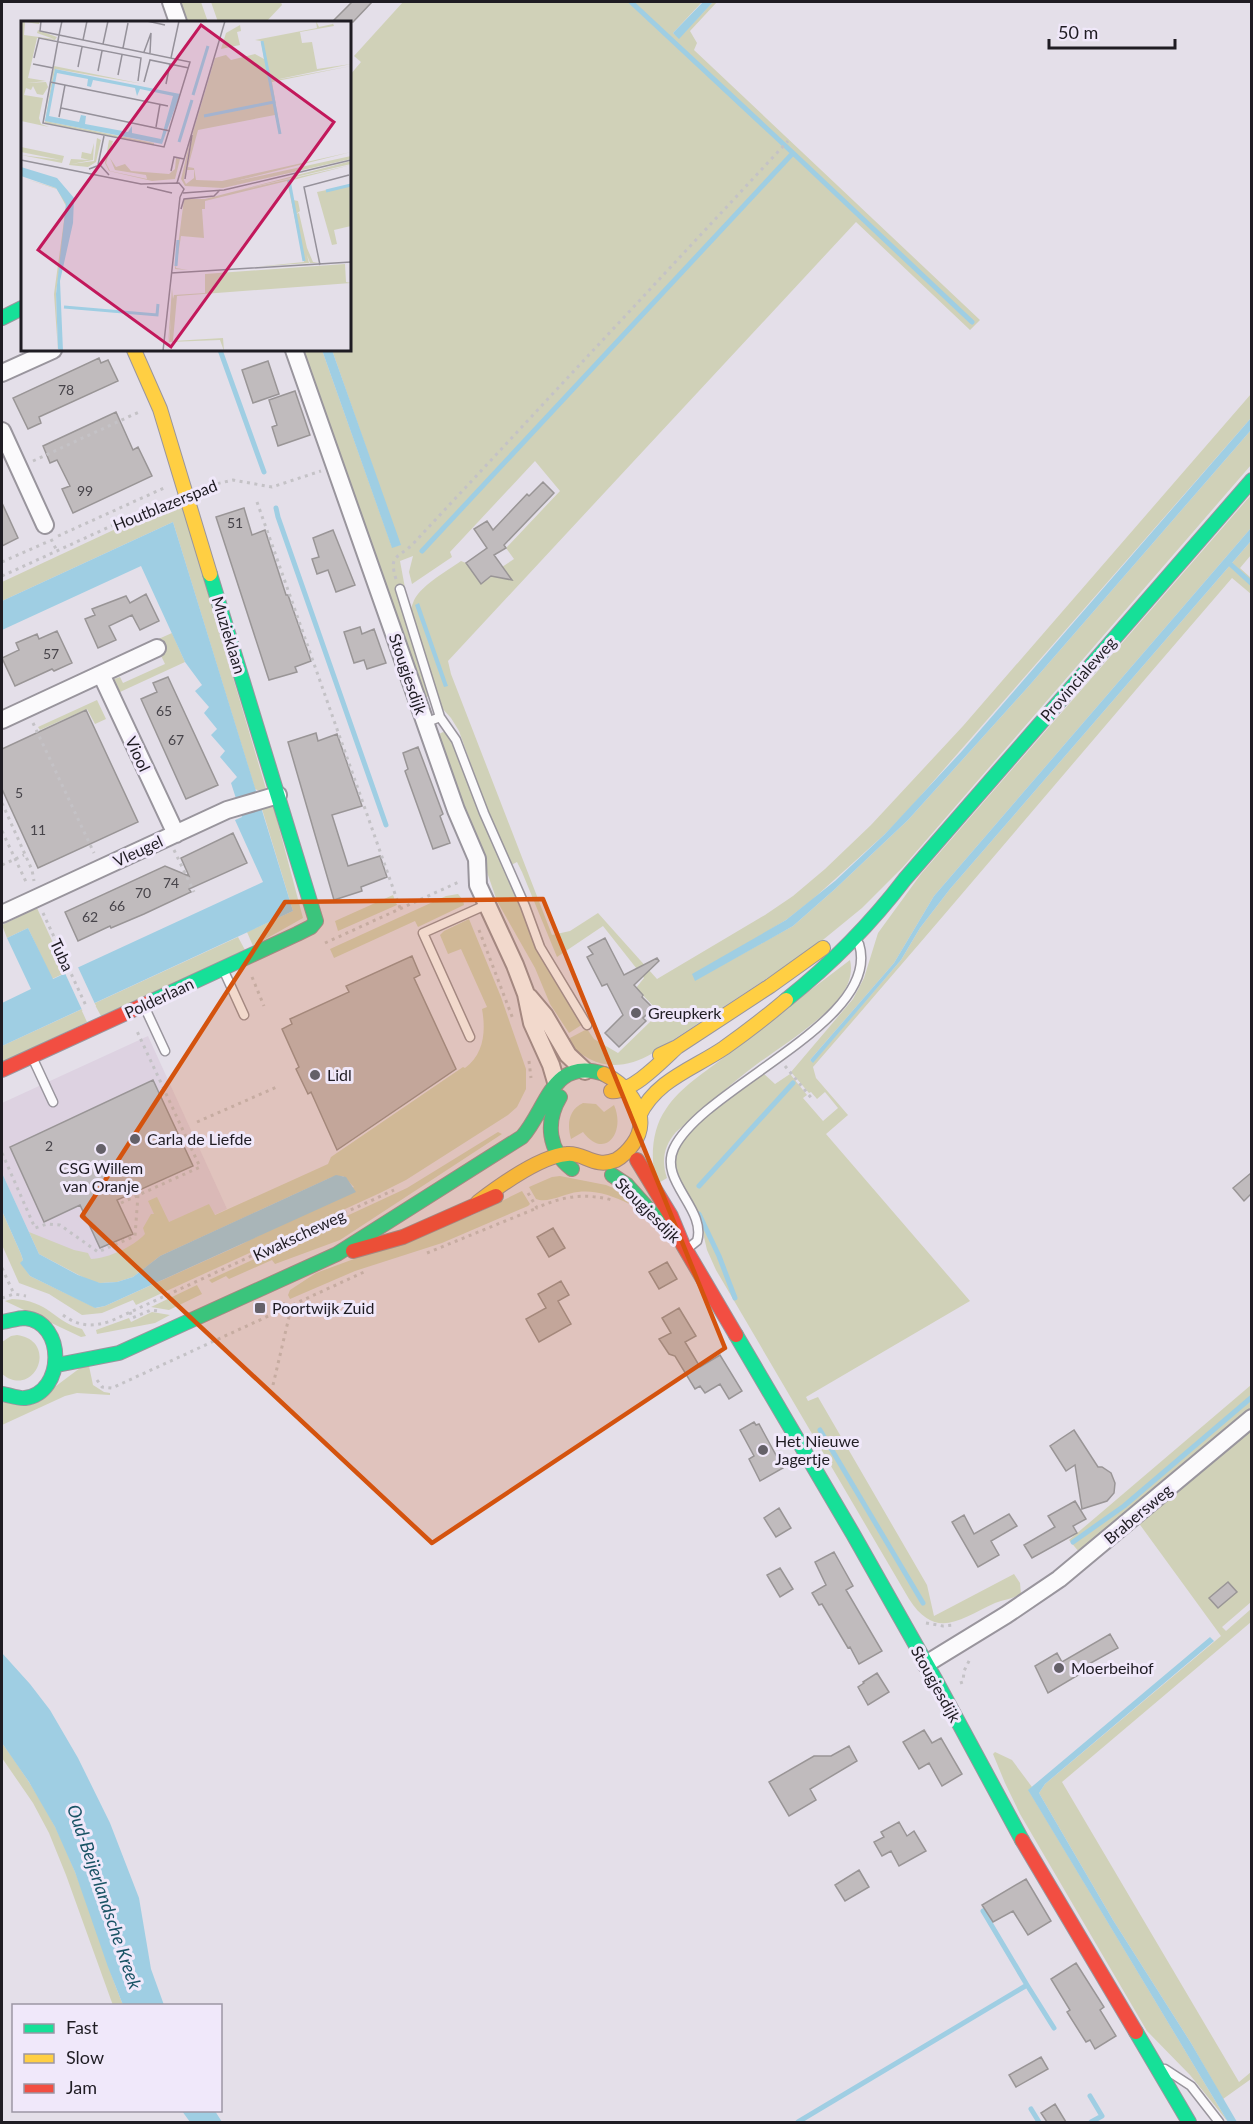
<svg xmlns="http://www.w3.org/2000/svg" width="1253" height="2124" font-family="Lato,sans-serif">
	<style>
		.education { fill: #ddd2e1 }
		.green { fill: #d0d1b8 }
		.water { fill: #9fcee3 }
		.pier { fill: #e4dfe9 }
		.lines { fill: none; stroke-linecap: round; stroke-linejoin: round }
		.stream { stroke: #9fcee3; stroke-width: 5 }
		.building { fill: #c0bbbd; stroke: #999596; stroke-width: 1.5 }
		.lane-casing { stroke: #99959d; stroke-width: 11 }
		.street-casing { stroke: #99959d; stroke-width: 20 }
		.fast-casing { stroke: #99959d; stroke-width: 16 }
		.slow-casing { stroke: #99959d; stroke-width: 16 }
		.jam-casing { stroke: #99959d; stroke-width: 16 }
		.path { stroke: #c4c2c6; stroke-width: 3; stroke-dasharray: 3 4.5; stroke-linecap: butt }
		.lane { stroke: #fbfafc; stroke-width: 8 }
		.street { stroke: #fbfafc; stroke-width: 16 }
		.fast { stroke: #16e098; stroke-width: 14 }
		.slow { stroke: #ffcf43; stroke-width: 14 }
		.jam { stroke: #f24e42; stroke-width: 14 }
		.marked { fill: #d4530e; fill-opacity: 0.2; stroke: #d4530e; stroke-width: 4.5; stroke-linejoin: round }
		.poi-dot { fill: #646068; stroke: #f0e8fa; stroke-width: 2 }
		.labels { text-anchor: middle; stroke-width: 6; stroke-linejoin: round; paint-order: stroke }
		.number-label { font-size: 14px; fill: #47444a }
		.street-label { font-size: 16px; fill: #1f1c23; stroke: #f0e8fa }
		.poi-label { font-size: 16px; fill: #1f1c23; stroke: #f0e8fa; text-anchor: start }
		.water-label { font-size: 18px; font-style: italic; fill: #195365; stroke: #f0e8fa }
		.inset-river { fill: none; stroke: #9fcee3; stroke-width: 3 }
		.inset-road { fill: none; stroke: #95919a; stroke-width: 1.5 }
		.view { fill: #c2185b; fill-opacity: 0.15; stroke: #c2185b; stroke-width: 3 }
		.inset-edge { fill: none; stroke: #1f1c23; stroke-width: 3 }
	</style>
	<rect width="100%" height="100%" fill="#e4dfe9"/>
	<path class="education" d="M148,1036L227,1209L214,1215L209,1205L147,1267L39,1254L2,1173V1103Z"/>
	<path class="green" d="M180,2H201L208,22H188Z
		M211,2H281L282,5L266,22H218Z
		M403,2H702L673,33L679,38L713,2H717L690,31L697,43L694,50L980,320L970,330L856,222L448,661L451,674L552,935L570,931L598,913L657,979L765,915L793,896L825,869L871,825L963,726L1251,394V418L910,808L885,834L813,899L786,920L743,946L695,980L793,926L835,889L908,820L1028,687L1251,430V465L903,867L862,908L813,948L653,1053C621,1072 591,1069 566,1040L587,1029L594,1039L618,1053L652,1020L650,1015L656,1009L636,988L644,978L603,926L557,957L522,872L517,862L511,865L482,796L459,731L451,718L440,706L414,623C412,616 410,609 413,603C418,587 447,571 461,561L466,563L481,584L495,574L499,578L504,575L502,567L514,559L506,548L560,491L535,461L450,552L452,557L412,584L409,572L413,556L400,561L405,588L397,591L429,696L426,697L303,350H322L392,547L400,545L332,350H350V75L361,62L354,56Z
		M1251,495V528L934,896L894,963L810,1060L813,1062L901,960L920,928L950,889L1251,541V555L1240,568L1251,578V594L1232,578C1092,740 954,905 813,1067L816,1078L848,1115L826,1134L970,1301L806,1397L808,1401L818,1397L927,1585L934,1616L1014,1574L1020,1583L1021,1594C1013,1599 1004,1599 995,1603C960,1619 936,1641 909,1599L716,1270L707,1250L701,1224L676,1174C674,1167 673,1158 677,1151C689,1124 739,1092 763,1073L775,1084L790,1074L807,1095L803,1098L823,1121L838,1108L825,1092L817,1099L811,1092L809,1093L791,1072L853,999L864,978L878,933L921,874Z
		M180,499L266,789L262,792L255,789L173,522L2,601V582Z
		M172,633L185,662L120,692L114,679L120,677L123,683L165,664L154,641Z
		M97,700L106,719L95,724L87,709L40,730L38,727Z
		M443,732L446,733L452,741L470,790L505,870L536,948L583,1024L569,1033L550,1004L535,968L497,901L439,734Z
		M273,805L303,918L253,946L247,932L293,911L262,809Z
		M458,894L463,900L464,905L418,927L415,921L334,958L330,949L446,896Z
		M393,895L397,905L338,931L335,921Z
		M37,908L65,969V973L52,979L28,928L7,938L2,925Z
		M469,919L501,997L526,1069V1089L517,1107L508,1115L406,1180L380,1193L136,1305L133,1300L102,1313L82,1315L49,1294L19,1283L2,1245V1211L21,1254L23,1260L21,1263L30,1276L96,1308L105,1306L240,1245L354,1187L343,1176L332,1177L160,1256L133,1277L117,1282L100,1283L90,1281L39,1254L29,1232L74,1250L88,1253L91,1259C109,1258 133,1247 145,1234L143,1228L151,1214H154L148,1201L157,1197L169,1222L209,1204L215,1215L328,1164L331,1157L463,1067L465,1068C484,1054 486,1031 482,1009L487,1007L461,949L448,954L440,935L444,931Z
		M238,937L245,950L101,1016L95,1005L82,1011L87,1022L2,1062V1046Z
		M850,960C853,971 849,985 842,994C825,1019 782,1046 757,1064C729,1085 703,1109 676,1132C664,1146 661,1160 667,1178L657,1184C650,1161 651,1130 666,1109C680,1087 707,1071 727,1055C768,1023 809,991 850,960Z
		M583,1103L596,1104L604,1112L614,1105C626,1132 605,1161 583,1132L571,1139C567,1125 568,1110 583,1103Z
		M498,1132L502,1134L340,1240L275,1264L272,1260L229,1279L226,1276L212,1283L209,1280L407,1188Z
		M560,1176L606,1185L618,1190L629,1204C613,1196 596,1190 578,1192C565,1193 548,1204 536,1199L529,1187L552,1177Z
		M522,1191L530,1204L528,1206L442,1243L355,1271L290,1299L288,1295L290,1290L316,1273L473,1215Z
		M197,1285L202,1294L169,1310L151,1307Z
		M12,1299C49,1300 54,1322 82,1329L86,1336L81,1337L5,1301Z
		M152,1312L170,1315L155,1323L97,1334L96,1330L129,1318L131,1322Z
		M17,1335C60,1341 34,1400 2,1374V1342L11,1336Z
		M89,1366L93,1385L104,1392L110,1393V1395L77,1393L65,1396L2,1425V1403L56,1386L80,1368Z
		M1251,1385V1409L1080,1553L1069,1540Z
		M1251,1426V1602L1222,1627L1226,1631L1251,1609V1622L1062,1782L1239,2082L1251,2072V2079L1223,2099L1191,2043L1113,1920L1039,1793L1045,1784L1221,1636L1138,1522Z
		M2,1743C29,1780 54,1819 71,1862C91,1909 104,1959 123,2005H113L111,2000L66,1875L49,1833L33,1803L2,1758Z
		M995,1752L1012,1760L1032,1787L1029,1791L1228,2122L1190,2075L1147,2031L1020,1814L1005,1783L993,1754Z"/>
	<path class="water" d="M703,2H713L679,39L673,33Z
		M322,350H332L401,545L392,548Z
		M1251,418V430L1028,687L908,820L835,889L793,926L695,981L692,974L786,920L835,881L885,834L962,751Z
		M173,522L293,911L2,1046V1003L31,989L7,938L28,928L53,979L263,882L235,820L242,817L231,783L237,777L220,757L225,751L211,735L217,729L204,713L209,707L195,691L202,685L185,662L141,566L2,630V601Z
		M1251,528V541L950,889L920,928L901,960L813,1063L810,1060L894,963L934,896Z
		M419,603L448,686L444,687L415,605Z
		M2,1173L39,1254L78,1275L100,1283L117,1282L133,1277L160,1256L336,1175L346,1177L356,1192L105,1306L95,1308L30,1276L20,1263L23,1260L21,1254L2,1211Z
		M1210,1637L1214,1641L1045,1784L1039,1793L1113,1920L1191,2043L1237,2122H1228L1028,1790Z
		M2,1653L30,1684L50,1710L78,1758L110,1823L139,1898L151,1969L164,2005H123L108,1967L75,1872L55,1827L29,1782L2,1743Z
		M182,2111H215L222,2122H190Z"/>
	<path class="pier" d="M77,965L96,1006L83,1012L64,971Z"/>
	<g class="lines">
		<path class="stream" d="M793,153L972,322
			M220,350L264,472
			M276,508L278,517L386,825
			M422,551L793,153L631,2
			M1228,562L1252,584
			M699,1186L793,1083
			M699,1214L719,1256L735,1298
			M820,1430L923,1603
			M1073,1542L1124,1506L1252,1397
			M1027,1985L1054,2028
			M1090,2096L1102,2116L1091,2122
			M1031,2109L1039,2122
			M798,2122L1027,1985L983,1911"/>
	</g>
	<path class="building" d="M352,2H372L353,22H332Z
		M99,358L101,363L108,360L118,381L39,417L41,423L28,429L13,398Z
		M268,361L279,394L253,403L242,370Z
		M295,391L310,435L278,446L272,427L277,425L269,400Z
		M116,412L133,450L138,447L152,476L73,513L62,489L70,486L57,460L50,463L43,446Z
		M543,482L554,493L504,545L506,548L494,555L512,580L491,576L481,584L466,563L487,548L474,529L487,521L493,530L527,494L529,496Z
		M2,503L18,538L2,546Z
		M244,508L252,535L265,530L286,595H288L311,661L295,667L297,672L269,680L216,517Z
		M333,530L355,585L336,592L328,570L317,574L312,559L319,557L313,538Z
		M146,594L159,621L140,630L132,615L109,626L116,640L98,648L85,619L95,615L92,609L126,596L130,603Z
		M360,627L362,634L374,629L386,663L367,669L364,660L354,663L344,632Z
		M57,631L72,663L54,671L52,669L15,686L2,658L19,650L16,643L37,634L39,639Z
		M168,677L218,785L186,799L141,699L157,692L153,683Z
		M86,710L138,822L38,868L2,789V749Z
		M316,733L318,741L337,734L362,806L332,815L348,866L380,856L387,877L361,887L362,891L334,900L288,742Z
		M418,747L443,814L440,816L450,843L433,849L405,771L408,769L403,753Z
		M233,833L247,863L189,889L191,892L144,914L111,928L110,926L78,941L65,912L165,866L189,876L181,858Z
		M605,938L624,975L657,958L659,961L634,985L643,995L642,997L653,1008L643,1018L646,1021L619,1047L605,1033L623,1015L607,984L602,986L587,957L593,954L588,947Z
		M412,956L420,975L414,978L456,1069L337,1150L311,1092L308,1094L296,1069L299,1067L282,1029L292,1024L290,1019L349,992L346,986Z
		M153,1080L193,1166L117,1200L133,1234L100,1248L80,1205L44,1222L10,1147Z
		M1251,1173V1194L1244,1201L1233,1188Z
		M553,1228L565,1248L549,1257L537,1237Z
		M667,1262L677,1279L659,1289L649,1272Z
		M561,1281L569,1295L558,1301L571,1324L539,1342L526,1319L546,1308L538,1294Z
		M679,1308L696,1336L685,1342L700,1367L720,1355L742,1391L729,1399L720,1384L705,1393L700,1386L695,1389L675,1356L669,1354L659,1339L671,1333L662,1318Z
		M754,1422L756,1425L759,1424L783,1468L760,1481L749,1459L754,1456L740,1430Z
		M1074,1430L1098,1467H1102L1111,1473L1115,1483L1114,1493L1107,1501L1082,1509L1075,1465L1066,1471L1050,1446Z
		M1075,1501L1086,1519L1073,1526L1077,1533L1032,1558L1024,1545L1055,1527L1048,1516Z
		M779,1508L791,1528L776,1537L764,1518Z
		M1009,1514L1017,1526L991,1541L999,1555L978,1567L952,1522L964,1515L974,1534Z
		M834,1552L853,1586L846,1590L882,1651L859,1664L850,1647L848,1648L822,1604L819,1605L812,1593L826,1585L815,1562Z
		M780,1568L793,1589L780,1597L767,1575Z
		M1228,1582L1237,1592L1218,1608L1209,1598Z
		M1110,1634L1118,1648L1078,1670L1080,1674L1048,1693L1035,1666L1057,1653L1062,1662Z
		M877,1673L889,1692L868,1705L858,1687L864,1683L863,1682Z
		M924,1730L932,1743L941,1738L962,1774L942,1786L929,1763L919,1769L903,1742Z
		M849,1746L857,1761L810,1789L816,1800L789,1816L769,1782L814,1756H831Z
		M899,1822L907,1836L914,1831L926,1851L899,1866L891,1851L882,1856L874,1842L884,1837L881,1832Z
		M859,1870L869,1887L845,1901L835,1885Z
		M1026,1879L1051,1921L1028,1935L1013,1911L993,1922L982,1905Z
		M1076,1963L1104,2007L1100,2010L1116,2036L1095,2049L1090,2040L1086,2042L1067,2012L1070,2010L1051,1979Z
		M1041,2057L1048,2069L1016,2087L1009,2075Z
		M1055,2104L1066,2122H1047L1041,2113Z"/>
	<g class="lines">
		<g class="lane-casing">
			<path id="lane" d="M400,589L440,717
				M425,723L440,717L456,740L484,813L525,906L540,947L587,1025
				M223,969L244,1015
				M145,1008L165,1051
				M470,1037L423,933L488,904
				M33,1059L53,1102
				M687,1249L697,1241C707,1209 658,1181 674,1148C704,1086 883,1021 859,944
				M1165,2069L1191,2086L1219,2122"/>
		</g>
		<g class="street-casing">
			<path id="street" d="M171,2L178,22
				M294,350L456,810L477,859L478,885L515,965L526,994L532,1023L551,1065L556,1082
				M2,373L53,350
				M2,431L45,525
				M101,674L176,834
				M2,720L157,648
				M2,914L227,810L278,795
				M529,997L545,1016L568,1055L585,1071
				M926,1664L1006,1615L1059,1579L1252,1418"/>
		</g>
		<g class="fast-casing">
			<path id="fast" d="M2,318L22,308
				M786,1000C831,964 870,925 905,879L1252,480
				M150,1002L297,934L311,927L316,921L210,574
				M560,1097C545,1122 548,1151 572,1169
				M612,1175L627,1185L668,1231
				M2,1322C9,1321 18,1318 25,1318C66,1322 65,1393 25,1398C19,1399 9,1395 2,1394
				M736,1335L853,1534L935,1679L1022,1840
				M57,1365L119,1353L337,1254L522,1137C547,1109 552,1056 604,1074
				M1136,2032L1189,2122"/>
		</g>
		<g class="slow-casing">
			<path id="slow" d="M134,350L160,409L210,574
				M660,1055L677,1047L770,986L823,948
				M611,1091C631,1094 663,1060 677,1047
				M639,1116C656,1080 693,1069 724,1048C745,1033 766,1017 786,1000
				M478,1202C499,1186 541,1156 567,1154C584,1152 594,1169 616,1160C623,1156 628,1151 633,1144C653,1117 629,1086 604,1074"/>
		</g>
		<g class="jam-casing">
			<path id="jam" d="M2,1070L150,1002
				M637,1160L671,1216L683,1245L736,1335
				M353,1251L403,1237L496,1196
				M1022,1840L1136,2032"/>
		</g>
		<path class="path" d="M33,461L139,412
			M203,487L233,480L272,487L321,471
			M257,502L400,908
			M58,536L164,488
			M51,539L57,551
			M2,562L47,542
			M2,576L166,501
			M396,579C389,556 396,559 412,545L788,141
			M33,723L94,853
			M2,803L32,870L34,881
			M2,831L27,884
			M174,850L194,892
			M2,865L24,855
			M43,913L87,1008
			M479,930L513,1019
			M325,943L461,881
			M252,977L264,1006
			M529,1061L531,1078
			M785,1066L813,1100
			M197,1122L277,1087
			M2,1153L35,1228L47,1224L60,1225L98,1252L135,1236L138,1195
			M528,1193L537,1208C562,1196 585,1193 612,1200
			M121,1203L200,1167L136,1029
			M427,1253L537,1208
			M2,1268L14,1294
			M2,1298L14,1294L26,1296
			M130,1312L132,1318L151,1310L158,1311
			M63,1315C79,1327 93,1327 111,1321L394,1190
			M97,1380L102,1387L112,1388L364,1272
			M273,1385L289,1317L282,1300
			M926,1623L943,1626L955,1625
			M960,1683L963,1682L964,1671L971,1657"/>
		<use href="#lane" class="lane"/>
		<use href="#street" class="street"/>
		<use href="#fast" class="fast"/>
		<use href="#slow" class="slow"/>
		<use href="#jam" class="jam"/>
	</g>
	<path class="marked" d="M543,899L725,1348L432,1543L82,1216L285,902Z"/>
	<g class="poi-dot">
		<circle cx="636" cy="1013" r="6"/>
		<circle cx="315" cy="1075" r="6"/>
		<circle cx="135" cy="1139" r="6"/>
		<circle cx="101" cy="1149" r="6"/>
		<rect x="254" y="1302" width="12" height="12" rx="3"/>
		<circle cx="763" cy="1450" r="6"/>
		<circle cx="1059" cy="1668" r="6"/>
	</g>
	<g class="labels">
		<g class="number-label">
			<text x="66" y="395">78</text>
			<text x="85" y="496">99</text>
			<text x="235" y="528">51</text>
			<text x="51" y="659">57</text>
			<text x="164" y="716">65</text>
			<text x="176" y="745">67</text>
			<text x="19" y="798">5</text>
			<text x="38" y="835">11</text>
			<text x="171" y="888">74</text>
			<text x="143" y="898">70</text>
			<text x="117" y="911">66</text>
			<text x="90" y="922">62</text>
			<text x="49" y="1151">2</text>
		</g>
		<g class="street-label">
			<text transform="translate(165 505) rotate(-22)" y="6">Houtblazerspad</text>
			<text transform="translate(229 635) rotate(73)" y="6">Muzieklaan</text>
			<text transform="translate(408 674) rotate(71)" y="6">Stougjesdijk</text>
			<text transform="translate(1078 679) rotate(-49)" y="6">Provincialeweg</text>
			<text transform="translate(138 754) rotate(65)" y="6">Viool</text>
			<text transform="translate(138 851) rotate(-25)" y="6">Vleugel</text>
			<text transform="translate(62 955) rotate(65)" y="6">Tuba</text>
			<text transform="translate(159 998) rotate(-25)" y="6">Polderlaan</text>
			<text transform="translate(648 1210) rotate(45)" y="6">Stougjesdijk</text>
			<text transform="translate(299 1235) rotate(-25)" y="6">Kwakscheweg</text>
			<text transform="translate(1138 1514) rotate(-40)" y="6">Brabersweg</text>
			<text transform="translate(936 1684) rotate(61)" y="6">Stougjesdijk</text>
		</g>
		<g class="poi-label">
			<text x="648" y="1019">Greupkerk</text>
			<text x="327" y="1081">Lidl</text>
			<text x="147" y="1145">Carla de Liefde</text>
			<text x="101" y="1174" text-anchor="middle">CSG Willem<tspan x="101" dy="18">van Oranje</tspan></text>
			<text x="272" y="1314">Poortwijk Zuid</text>
			<text x="775" y="1447">Het Nieuwe<tspan x="775" dy="18">Jagertje</tspan></text>
			<text x="1071" y="1674">Moerbeihof</text>
		</g>
		<g class="water-label">
			<text transform="translate(104 1897) rotate(71)" y="6">Oud-Beijerlandsche Kreek</text>
		</g>
	</g>
	<g transform="translate(21 21)">
		<rect width="330" height="330" fill="#e4dfe9"/>
		<path d="M0,0H19L18,3L4,1L3,14L33,18L16,12L17,9L36,16L34,19L16,17L7,57L25,60L6,62L25,61L27,66L22,74L16,73L12,65L10,69L5,67L3,74L22,77L18,97L20,103L28,106L0,100ZM295,0L298,6L312,3L311,0L313,5L279,11L281,22L291,21L296,48L330,43L249,60L330,45L251,61L260,114L254,94L177,109L167,146L173,147L175,159L201,160L330,131L211,161L330,135V138L202,167L164,165L160,158L170,116L163,159L165,163L173,157V149H166L172,111L194,37L205,34L210,39L234,33L243,38L240,20L234,19L296,7ZM219,4L220,10L216,11L219,24L200,28L205,12ZM33,45L122,63L34,48L25,100L133,122V124L24,102ZM76,117L80,119L75,141L67,146L48,144L50,138L68,139L60,137L61,131L70,133L73,122L72,139L50,143L73,140ZM88,119L92,120L85,142L89,150L126,158L125,154L94,149L89,137L95,146L104,143L110,150L148,153L154,148L155,137L159,138L154,158L131,160L88,150L84,142ZM0,126L43,135L41,142L0,134L40,139L0,131ZM330,140V143L207,172L330,144L268,160L272,179L277,180L279,190L275,193L278,192L286,227L292,241L298,242H289L286,234L288,242L232,246L283,241L266,160L184,180V188H181L183,217L160,215L155,247L167,249L154,248L163,178H184ZM5,158L35,167L41,173L46,185V201L35,271L37,330L33,273L45,185L36,168ZM330,164V205L313,209L316,223L311,224L296,171ZM324,243L325,261L330,262L156,275L152,320L202,317L203,330L199,319L148,321L150,298L147,324L151,267L152,278L153,274L184,272V253Z" fill="#d0d1b8"/>
		<path d="M34,48L159,73L141,123L24,100ZM36,52L67,58L66,65L70,66L72,59L114,67L116,75L119,68L152,75L140,118L111,112V105L107,111L64,103L65,95L60,94L58,101L28,95ZM0,146L36,157L53,177L52,202L39,260L42,330L37,328L35,273L45,183L35,167L0,155Z" fill="#9fcee3" fill-rule="evenodd"/>
		<path class="inset-river" d="M172,74L187,25M253,82L259,113M183,95L253,81L241,20M158,121L171,79M268,159L283,240M305,170L330,164M155,245L157,219M43,286L136,294L137,283"/>
		<path class="inset-road" d="M20,0L19,10L38,14L41,0M126,0L144,4M38,14L169,41L143,126L22,102ZM62,19L66,0M82,23L87,0M102,27L107,2M123,31L130,12L129,32M13,37L18,17L120,37L117,60M150,37L158,0M12,43L32,47M57,46L61,26M77,50L81,30M97,54L101,34M29,61L147,85M123,61L129,39L168,47M145,63L149,43M40,87L149,110M38,96L44,64M135,106L139,83M0,139L120,163L158,162L163,168L159,176M77,144L83,115M68,148L79,144L88,154M150,150L153,136L163,138M164,158L171,114M156,162L204,0M126,166L151,172M162,172L203,169L330,139M160,188L163,178L193,175L199,169M299,244L283,166L328,154M150,252L330,241M142,330L159,176"/>
		<path class="view" d="M180,4L313,101L150,326L17,229Z"/>
		<rect width="330" height="330" class="inset-edge"/>
	</g>
	<rect width="1253" height="2124" fill="none" stroke="#1f1c23" stroke-width="6"/>
	<rect x="12" y="2004" width="210" height="108" fill="#f0e8fa" stroke="#9c96a4" stroke-width="1.5"/>
	<rect x="24" y="2024" width="30" height="9" fill="#16e098" stroke="#9c96a4" stroke-width="1.5"/>
	<text x="66" y="2034" font-size="18" fill="#1f1c23">Fast</text>
	<rect x="24" y="2054" width="30" height="9" fill="#ffcf43" stroke="#9c96a4" stroke-width="1.5"/>
	<text x="66" y="2064" font-size="18" fill="#1f1c23">Slow</text>
	<rect x="24" y="2084" width="30" height="9" fill="#f24e42" stroke="#9c96a4" stroke-width="1.5"/>
	<text x="66" y="2094" font-size="18" fill="#1f1c23">Jam</text>
	<path d="M1049 39v9h126v-9" fill="none" stroke="#1f1c23" stroke-width="3"/>
	<text x="1058" y="39" font-size="18" fill="#1f1c23" stroke="#f0e8fa" stroke-width="4.5" paint-order="stroke">50 m</text>
</svg>
